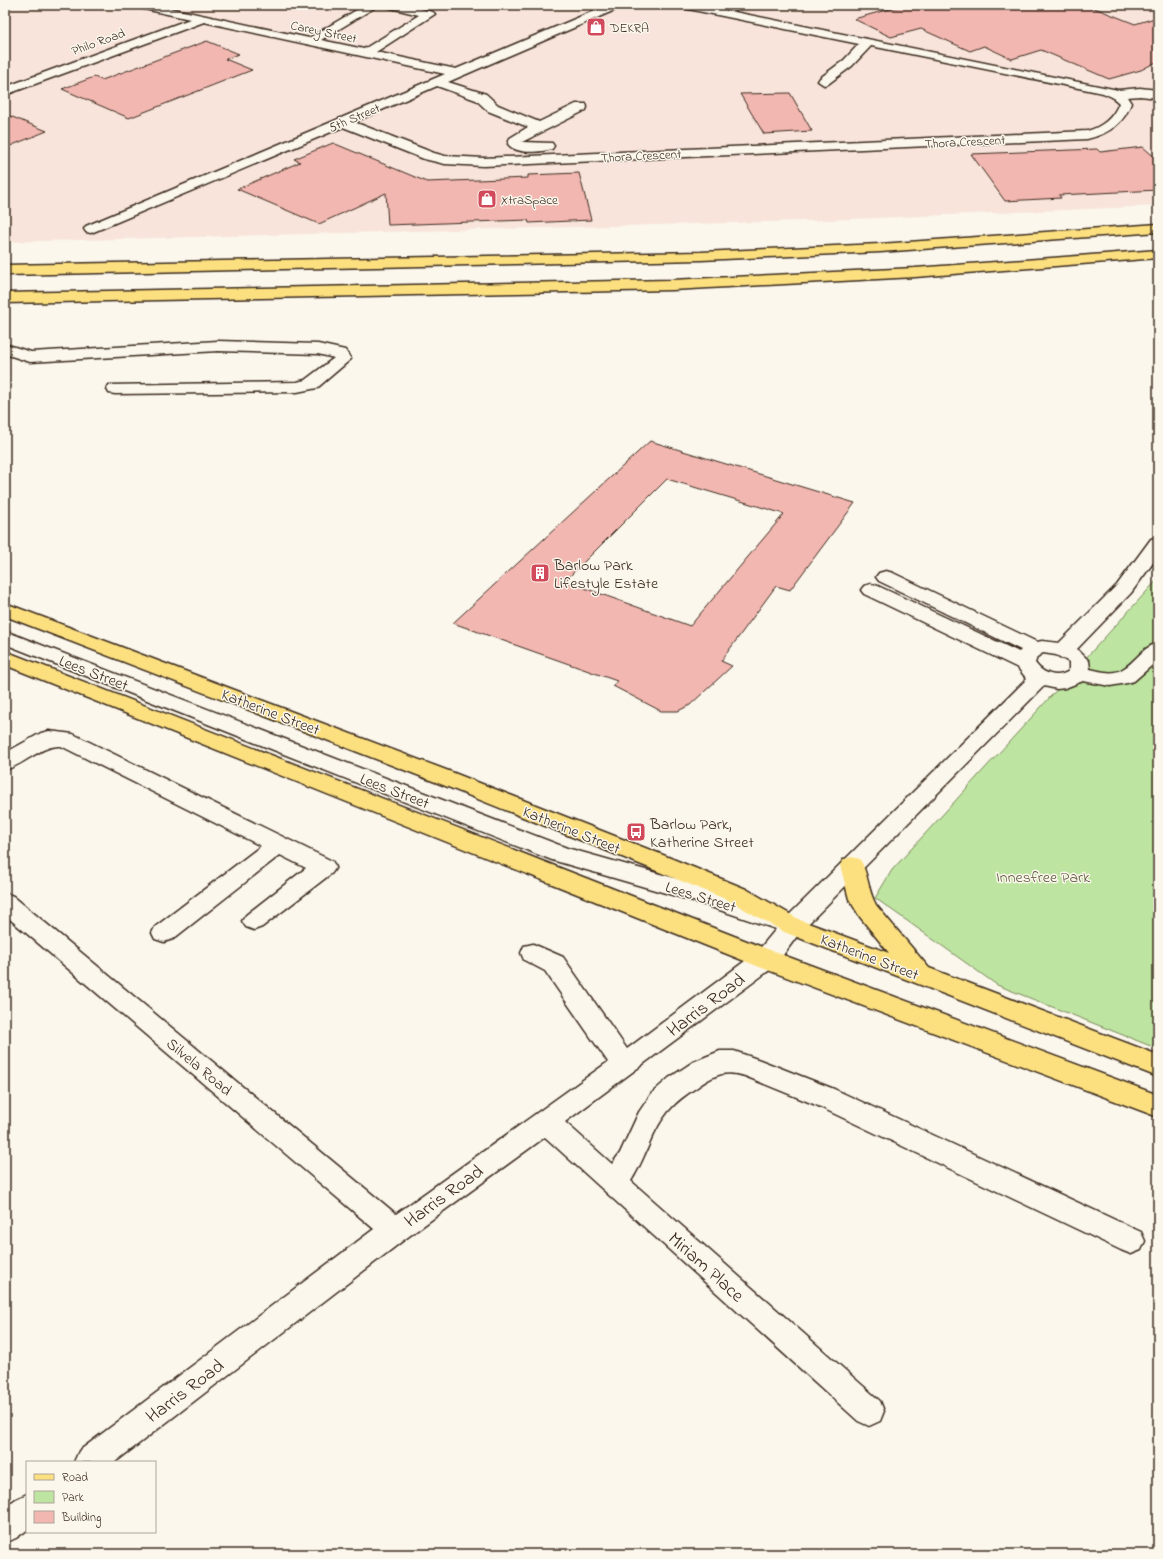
<svg xmlns="http://www.w3.org/2000/svg" width="1163" height="1559" font-family="'Indie Flower',sans-serif">
	<style>
		.built { fill: #f8e4da }
		.green { fill: #bde4a0; stroke: #7c875f }
		.building { fill: #f2b7b1; stroke: #3b2a1e; fill-rule: evenodd }
		.lines { fill: none; stroke-linecap: round; stroke-linejoin: round }
		.minor-casing { stroke: #3b2a1e; stroke-width: 3 }
		.major-casing { stroke: #3b2a1e; stroke-width: 3 }
		.highway-casing { stroke: #3b2a1e; stroke-width: 3 }
		.minor { fill: #fbf7ec; fill-rule: evenodd }
		.major { fill: #fce080; fill-rule: evenodd }
		.highway { fill: #fce080; fill-rule: evenodd }
		.labels { text-anchor: middle; stroke-width: 3; stroke-linejoin: round; paint-order: stroke }
		.far-poi-label { font-size: 13px; fill: #3b2a1e; stroke: #fbf7ec; text-anchor: start }
		.far-street-label { font-size: 13px; fill: #3b2a1e; stroke: #fbf7ec }
		.poi-label { font-size: 16px; fill: #3b2a1e; stroke: #fbf7ec; text-anchor: start }
		.street-label { font-size: 16px; fill: #3b2a1e; stroke: #fbf7ec }
		.park-label { font-size: 16px; fill: #5c583e; stroke: #fbf7ec }
		.near-street-label { font-size: 19px; fill: #3b2a1e; stroke: #fbf7ec }
	</style>
	<rect width="100%" height="100%" fill="#fbf7ec"/>
	<filter id="ink" filterUnits="userSpaceOnUse"><feTurbulence type="fractalNoise" baseFrequency=".025" numOctaves="2"/><feDisplacementMap in="SourceGraphic" scale="8" xChannelSelector="R" yChannelSelector="G"/><feConvolveMatrix kernelMatrix="1 2 1 2 8 2 1 2 1" color-interpolation-filters="sRGB"/></filter>
	<g filter="url(#ink)">
		<path class="built" d="M5,5H1158V206L804,221L5,242Z"/>
		<path class="green" d="M1158,579V1049L997,985L875,898L892,870Z"/>
		<path class="building" d="M904,5H1015L1019,7L1025,5H1087L1135,24L1158,17V61L1141,70L1109,79L1041,50L1012,59L984,46L970,51L921,29L891,37L854,19Z
			M207,41L239,54L225,59L252,70L129,118L62,89L94,77L102,80Z
			M790,93L812,131L764,134L740,94Z
			M5,114L47,131L5,148Z
			M333,143L427,182L528,178V175L579,173L591,220L529,223L528,220L388,225L386,193L319,224L237,189L300,162L294,159Z
			M1143,147L1158,160V190L1059,195L1061,198L1005,201L971,154L1097,149L1100,152Z
			M650,441L855,503L790,590L776,586L721,661L732,666L690,705L678,711H661L613,686L617,681L453,623ZM667,479L784,514L690,626L565,581Z"/>
		<g class="lines">
			<g class="minor-casing">
				<path id="minor" d="M133,5H155L309,38L365,5H379L321,40L364,49L419,15L387,7L385,5H406L433,12L435,14L376,52L456,69L608,5H624L622,7L448,82L486,94L498,105L539,122L576,104H586L587,107L586,110L522,142L552,143L554,146L552,149C541,152 516,155 508,144L510,138L528,127L488,111L476,100L437,86L354,122L434,153L445,156L484,158L1087,131C1102,127 1113,118 1119,103L1112,97L1103,93L871,46L852,66L828,84L824,85L818,81L820,78L844,60L859,44L683,8L677,5H700L1118,90L1140,88L1158,90V98L1140,96L1127,97L1131,103C1124,124 1108,134 1087,139L484,166L445,164L424,159L343,127L91,233L86,232L84,229L86,226L445,74L204,22L5,95V87L190,19L135,7Z
					M218,341L318,344L345,350L351,359L317,388L297,392L115,394L109,393L107,389L109,385L297,382L305,380L334,358L318,354L218,351L30,362L5,354V344L31,352Z
					M1158,537V556L1131,593L1077,649L1089,661L1090,669C1099,671 1112,675 1121,670C1135,663 1142,647 1158,643V660L1134,681L1127,683L1110,686L1083,681L1065,688L1057,689L1044,686L800,932L775,966L565,1122L612,1164L620,1153L639,1112L652,1093L669,1078L693,1062L720,1051H734L760,1060L834,1089L1141,1232L1145,1241L1141,1250L1131,1254L1121,1250L816,1105L745,1076C726,1070 716,1074 700,1085C690,1092 679,1099 671,1108C652,1128 646,1158 631,1181L880,1401L884,1411L880,1421L869,1426L858,1421L545,1137L405,1239L115,1462H74L79,1451L374,1229L5,915V893L13,896L396,1214L608,1062L545,971L524,960L521,953L524,946L533,944L563,957L627,1049L757,952L776,929L693,901L552,860L5,644V631L567,848L699,885L783,914L786,918L1027,679L1018,668L864,594L861,590L864,586L871,584L878,586L1019,652L1021,650L879,581L876,577L879,573L886,571L893,573L1037,642L1042,641L1059,643L1117,585L1151,539ZM1043,653L1056,655L1069,662V671C1057,679 1043,674 1035,663L1037,657Z
					M49,731L73,734L332,861L336,867L332,873L262,927L254,930L246,927L242,921L246,915L306,868L280,855L173,939L164,942L155,939L152,933L155,927L261,846L61,746C41,745 24,765 5,770V753L41,733Z
					M27,1494V1530L16,1538L5,1543V1507L16,1499Z"/>
			</g>
			<g class="major-casing">
				<path id="major" d="M5,603L454,773L663,855L746,889L800,920L889,953L860,917L849,899L840,865L844,859L852,857L860,859C868,873 868,891 876,905L929,968L1158,1055V1077L784,932L730,901L647,867L438,783L5,616Z
					M5,651L775,952L1158,1095V1117L757,966L5,665Z"/>
			</g>
			<g class="highway-casing">
				<path id="highway" d="M1158,224V232L880,252L701,260L5,275V265L701,252L880,244Z
					M1158,250V258L915,277L672,290L5,303V293L672,280L915,268Z"/>
			</g>
			<use href="#minor" class="minor"/>
			<use href="#major" class="major"/>
			<use href="#highway" class="highway"/>
		</g>
	</g>
	<defs>
		<g id="shop-square" transform="scale(1)"><rect x="-9" y="-9" width="18" height="18" rx="4" fill="#d1495b" stroke="#fbf7ec"/><path d="M-5-2.5h2.3a2.7 3.5 0 0 1 5.4 0H5L5.5 6h-11ZM-1.5-2.5h3a1.5 2.3 0 0 0-3 0Z" fill="#fff"/></g>
		<g id="building-square" transform="scale(1)"><rect x="-9" y="-9" width="18" height="18" rx="4" fill="#d1495b" stroke="#fbf7ec"/><path d="M-4-6H4V6H1V3H-1V6H-4ZM-2.5-4.3h1.7v1.8h-1.7ZM.8-4.3h1.7v1.8H.8ZM-2.5-1h1.7V.8h-1.7ZM.8-1h1.7V.8H.8Z" fill="#fff"/></g>
		<g id="bus-square" transform="scale(1)"><rect x="-9" y="-9" width="18" height="18" rx="4" fill="#d1495b" stroke="#fbf7ec"/><path d="M-5-6H5V4H4V6H2V4H-2V6H-4V4H-5ZM-3.5-4V0h7V-4ZM-3.5 1.2v1.5H-2V1.2ZM2 1.2v1.5H3.5V1.2Z" fill="#fff"/></g>
	</defs>
	<g fill-rule="evenodd">
		<use href="#shop-square" x="596" y="27"/>
		<use href="#shop-square" x="487" y="199"/>
		<use href="#building-square" x="540" y="573"/>
		<use href="#bus-square" x="636" y="832"/>
	</g>
	<g class="labels">
		<g class="far-poi-label">
			<text x="610" y="32">DEKRA</text>
			<text x="501" y="204">XtraSpace</text>
		</g>
		<g class="far-street-label">
			<text transform="translate(324 31) rotate(12)" y="5">Carey Street</text>
			<text transform="translate(98 41) rotate(-20)" y="5">Philo Road</text>
			<text transform="translate(354 117) rotate(-23)" y="5">5th Street</text>
			<text transform="translate(965 141) rotate(-3)" y="5">Thora Crescent</text>
			<text transform="translate(641 155) rotate(-3)" y="5">Thora Crescent</text>
		</g>
		<g class="poi-label">
			<text x="554" y="570">Barlow Park<tspan x="554" dy="18">Lifestyle Estate</tspan></text>
			<text x="650" y="829">Barlow Park,<tspan x="650" dy="18">Katherine Street</tspan></text>
		</g>
		<g class="street-label">
			<text transform="translate(94 672) rotate(21)" y="6">Lees Street</text>
			<text transform="translate(271 711) rotate(21)" y="6">Katherine Street</text>
			<text transform="translate(395 790) rotate(21)" y="6">Lees Street</text>
			<text transform="translate(572 829) rotate(22)" y="6">Katherine Street</text>
			<text transform="translate(701 896) rotate(17)" y="6">Lees Street</text>
			<text transform="translate(870 956) rotate(21)" y="6">Katherine Street</text>
			<text transform="translate(200 1066) rotate(40)" y="6">Silvela Road</text>
		</g>
		<g class="park-label">
			<text x="1043" y="882">Innesfree Park</text>
		</g>
		<g class="near-street-label">
			<text transform="translate(705 1004) rotate(-37)" y="7">Harris Road</text>
			<text transform="translate(443 1195) rotate(-36)" y="7">Harris Road</text>
			<text transform="translate(707 1266) rotate(42)" y="7">Miriam Place</text>
			<text transform="translate(184 1390) rotate(-37)" y="7">Harris Road</text>
		</g>
	</g>
	<rect width="1163" height="1559" fill="none" stroke="#fbf7ec" stroke-width="20"/>
	<rect x="10" y="10" width="1143" height="1539" fill="none" stroke="#3b2a1e" stroke-width="1.5" filter="url(#ink)"/>
	<rect x="26" y="1461" width="130" height="72" fill="#fbf7ec" stroke="#aea59a"/>
	<rect x="34" y="1474" width="20" height="6" fill="#fce080" stroke="#aea59a"/>
	<text x="62" y="1481" font-size="12" fill="#3b2a1e">Road</text>
	<rect x="34" y="1491" width="20" height="12" fill="#bde4a0" stroke="#aea59a"/>
	<text x="62" y="1501" font-size="12" fill="#3b2a1e">Park</text>
	<rect x="34" y="1511" width="20" height="12" fill="#f2b7b1" stroke="#aea59a"/>
	<text x="62" y="1521" font-size="12" fill="#3b2a1e">Building</text>
</svg>
